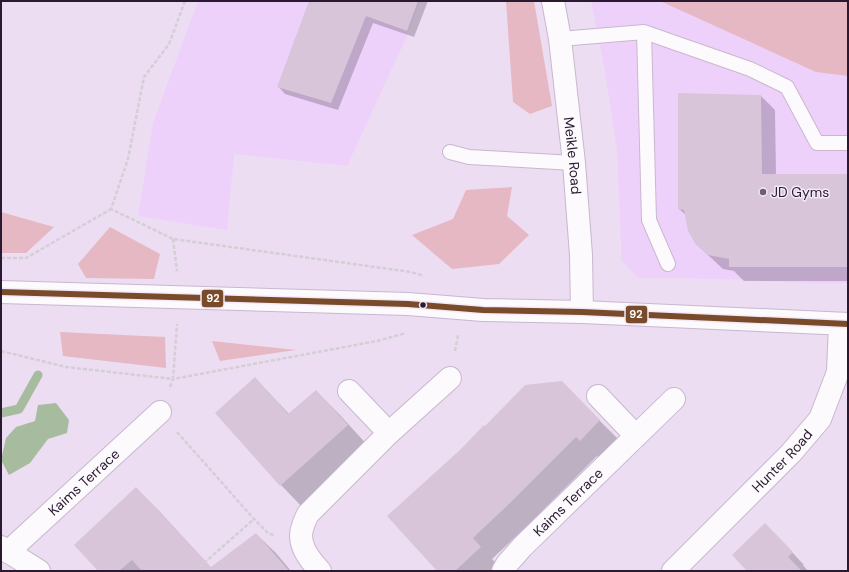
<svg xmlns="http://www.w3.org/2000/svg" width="849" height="572" font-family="'DM Sans',sans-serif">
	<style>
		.built { fill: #eed1fa }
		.forest { fill: #e6b8c4 }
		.water { fill: #a7bc9e }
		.shadow { fill: #0003 }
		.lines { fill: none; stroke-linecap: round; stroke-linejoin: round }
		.stream { stroke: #a7bc9e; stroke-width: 9 }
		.building { fill: #d8c5d9 }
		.lane-casing { stroke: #c8b8ce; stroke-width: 16 }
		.street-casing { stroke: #c8b8ce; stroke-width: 24 }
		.secondary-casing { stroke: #c8b8ce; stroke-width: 24 }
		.path { stroke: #d3cfd5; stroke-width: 2.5; stroke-dasharray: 4 2; stroke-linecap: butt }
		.lane { stroke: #fcfafd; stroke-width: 14 }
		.street { stroke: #fcfafd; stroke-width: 22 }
		.secondary { stroke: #fcfafd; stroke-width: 22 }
		.bus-1-casing { stroke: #f3eaf7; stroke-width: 9 }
		.bus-1 { stroke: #7a4b2a; stroke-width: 6 }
		.poi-dot { fill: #6e5e75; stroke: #f3eaf7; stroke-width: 1.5 }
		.bus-dot { fill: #2a1931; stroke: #f3eaf7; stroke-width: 1.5 }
		.labels { text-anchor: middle; stroke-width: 3; stroke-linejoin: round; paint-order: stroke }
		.street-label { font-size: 14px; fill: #2a1931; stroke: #f3eaf7 }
		.poi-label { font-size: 14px; fill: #2a1931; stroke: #f3eaf7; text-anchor: start }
		.line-badge { stroke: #f3eaf7; stroke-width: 1.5 }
		.badge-label { font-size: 11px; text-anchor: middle; font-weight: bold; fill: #fff }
	</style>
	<rect width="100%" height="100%" fill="#ecddf3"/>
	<path class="built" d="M198,1H420L407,36L347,166L234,154L227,230L138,216L153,123L178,55Z
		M591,1H848V283H808L726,279L638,278L621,260V239L617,151L605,71Z"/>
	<path class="forest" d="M506,1H534L552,106L530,114L513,102Z
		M660,1H848V76L816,72Z
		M512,187L507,216L529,235L499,264L452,269L412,235L453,219L466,190Z
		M1,212L54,227L26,253H1Z
		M110,227L160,254L154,279L86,278L78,264Z
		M60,332L165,337L166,368L63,356Z
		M212,341L296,350L220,361Z"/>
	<path class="water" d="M56,403L69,420L67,433L48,439L30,463L9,475L1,460L6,438L16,427L35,421L38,405Z"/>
	<path class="shadow" d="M310,1H428L414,37L373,23L338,110L285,94L278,86Z
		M761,96L775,110L776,175H848V281H744L734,271L723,269L695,243L686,215L679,209Z
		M255,378L289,414L316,391L339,414L371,449L304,509L281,485L216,413Z
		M581,402L619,440L600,460L597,456L530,523L492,559L500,567L495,571H439Z
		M136,488L160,512L206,562L196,571H100Z
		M256,534L276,553L291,571H207Z
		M777,536L804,565H803L808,571H748Z"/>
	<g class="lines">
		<path class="stream" d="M1,413L19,409L38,375"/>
	</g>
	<path class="building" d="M309,1H418L407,31L366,16L331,103L277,87Z
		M678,93L761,95L762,174H848V267H729V259L708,255L695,243L688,231L684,210L678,209Z
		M255,377L288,414L316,390L348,425L280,486L215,413Z
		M562,381L600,420L580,441L576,437L510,503L473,538L481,547L455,571H437L387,516L460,450L484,425L485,426L525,385Z
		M136,487L211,567L256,533L289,571H142L132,560L119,571H98L74,545Z
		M765,523L793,552L788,557L802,571H747L732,555Z"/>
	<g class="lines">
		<g class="lane-casing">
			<path id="lane" d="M644,32L649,220L668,264
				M560,39L644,32L750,69L787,87L817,143H848
				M450,152L469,157L574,163"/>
		</g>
		<g class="street-casing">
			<g id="street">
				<path id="s1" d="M553,1L560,39L574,163L581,255L582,312"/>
				<path d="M349,391L389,433"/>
				<path d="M598,396L636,436"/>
				<path d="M1,547L39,571"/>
				<path id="s2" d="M8,552L160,412"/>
				<path d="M320,571C309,559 296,543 303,526C304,522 306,518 308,514L389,433L450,378"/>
				<path id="s3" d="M503,571L507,564L522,547L674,399"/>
				<path id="s4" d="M673,571L791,453L820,419L838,372L840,324"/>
			</g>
		</g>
		<g class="secondary-casing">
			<path id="secondary" d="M1,292L408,304L483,310L582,312L848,324"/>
		</g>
		<path class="path" d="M185,1L169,44L144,77L128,159L111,209L173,239L411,272L424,276
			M173,239L177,271
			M1,258H26L111,209
			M1,351L66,367L173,379L177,324
			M455,351L458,335
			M170,387L173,379L377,341L406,333
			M177,432L254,519L269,534L275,535
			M195,571L254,519"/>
		<use href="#lane" class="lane"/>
		<use href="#street" class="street"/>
		<use href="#secondary" class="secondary"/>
		<g class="bus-1-casing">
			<path id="bus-1" d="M1,292L408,304L483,310L582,312L848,324"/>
		</g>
		<use href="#bus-1" class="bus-1"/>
	</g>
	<circle class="poi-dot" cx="763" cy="192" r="4"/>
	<circle class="bus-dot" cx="423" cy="305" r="3.5"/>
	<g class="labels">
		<g class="street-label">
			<text dy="5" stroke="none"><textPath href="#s1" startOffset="156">Meikle Road</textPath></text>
			<text dy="5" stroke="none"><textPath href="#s4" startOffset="155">Hunter Road</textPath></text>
			<text dy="5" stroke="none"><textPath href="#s2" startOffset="103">Kaims Terrace</textPath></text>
			<text dy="5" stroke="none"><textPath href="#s3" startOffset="95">Kaims Terrace</textPath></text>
		</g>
		<g class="poi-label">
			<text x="771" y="197">JD Gyms</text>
		</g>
	</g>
	<g class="line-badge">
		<rect x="201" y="289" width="23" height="19" rx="4" fill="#7a4b2a"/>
		<rect x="625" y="305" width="23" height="19" rx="4" fill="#7a4b2a"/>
	</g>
	<g class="badge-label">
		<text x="213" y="302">92</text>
		<text x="636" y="318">92</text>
	</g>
	<rect width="849" height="572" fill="none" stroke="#2a1931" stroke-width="4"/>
</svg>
